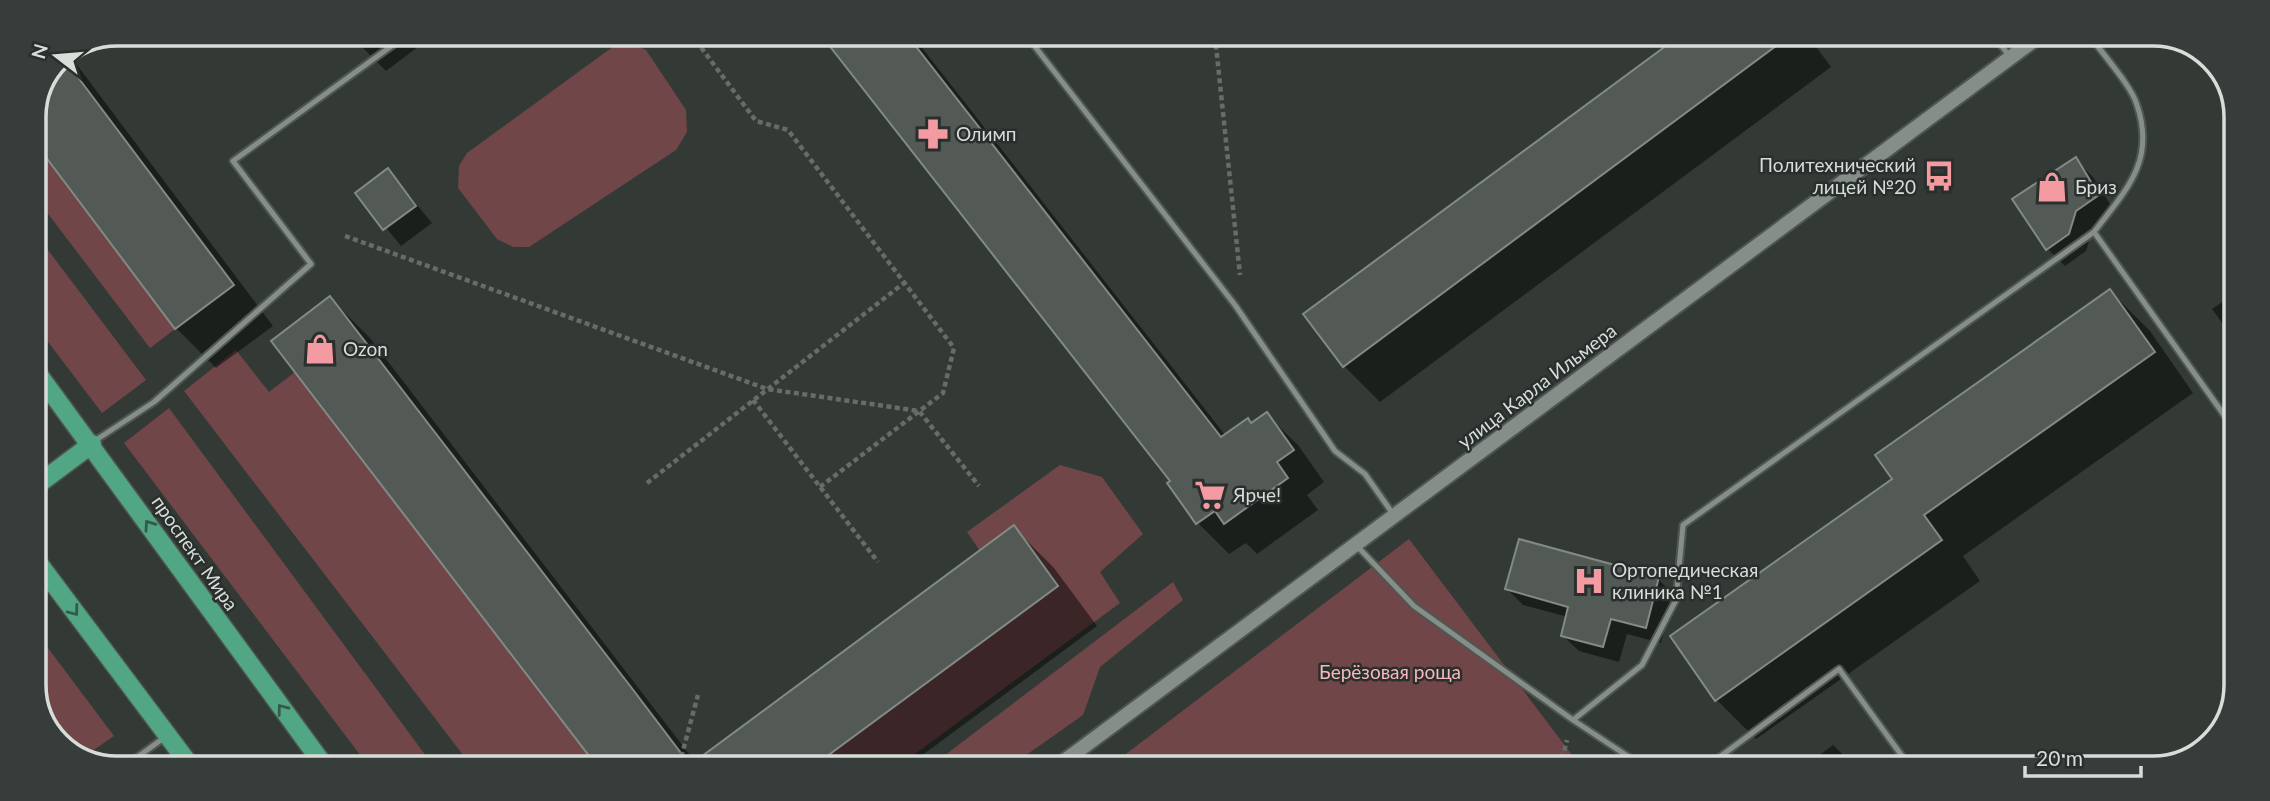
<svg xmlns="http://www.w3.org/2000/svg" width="2270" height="801" font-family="Lato,sans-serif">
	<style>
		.green { fill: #714649 }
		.shadow { fill: #0007 }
		.building { fill: #535a56; stroke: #828a86; stroke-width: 2 }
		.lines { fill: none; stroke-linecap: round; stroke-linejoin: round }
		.lane-casing { stroke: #4f5652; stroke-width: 9 }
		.secondary-casing { stroke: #4f5652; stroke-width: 18 }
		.primary-casing { stroke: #4f5652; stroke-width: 21 }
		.path { stroke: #666d69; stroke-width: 4.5; stroke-dasharray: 5 3.5; stroke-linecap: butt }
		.lane { stroke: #868e89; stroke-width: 5 }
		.secondary { stroke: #868e89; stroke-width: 14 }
		.primary { stroke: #51a783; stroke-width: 18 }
		.oneway { stroke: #37594a }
		.labels { text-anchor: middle; stroke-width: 5; stroke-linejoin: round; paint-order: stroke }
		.poi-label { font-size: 19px; fill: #d8ddda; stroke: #292f2c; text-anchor: start }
		.street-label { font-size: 19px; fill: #d8ddda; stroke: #292f2c }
		.park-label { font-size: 19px; fill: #f7b7bb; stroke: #292f2c }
		.rim { fill: none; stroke: #d8ddda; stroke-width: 3.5 }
	</style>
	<rect width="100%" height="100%" fill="#333a36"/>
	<path class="green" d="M630,43L646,50L686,110L687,132L676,150L529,247H513L497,239L458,188L459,166L467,153L614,46Z
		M33,140L175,329L150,348L33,194Z
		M33,230L146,380L102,413L33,322Z
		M236,350L269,392L295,372L596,765L470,764L184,391Z
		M169,408L432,764H367L124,443Z
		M1060,465L1102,477L1143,534L1100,572L1120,603L900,765H815L1058,586L1015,526L980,551L967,532Z
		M1409,539L1581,767L1110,766Z
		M1173,582L1183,600L1100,667L1083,715L1012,765H932Z
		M33,628L114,736L82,758L39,706L33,690Z"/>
	<path class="shadow" d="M349,34H435L386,71Z
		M823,35H912L1226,436L1266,414L1298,445L1324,482L1307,495L1318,510L1257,554L1246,543L1229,554L1198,523L1169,483L1172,481Z
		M1680,37H1809L1831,67L1380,402L1344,366L1306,314Z
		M68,53L273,326L216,368L176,328L33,138L58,57Z
		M2076,160L2093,177L2115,212L2093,228L2086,251L2065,266L2048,249Z
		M388,170L432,223L401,246L358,193Z
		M2110,291L2150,331L2193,393L1963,556L1980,581L1756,739L1716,699L1894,480Z
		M2235,293V341L2212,309Z
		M330,298L370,338L696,763L1014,528L1054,568L1097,626L909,765H598Z
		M1658,579L1674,595L1661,643L1627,634L1619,662L1579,651L1563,636L1568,617L1523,605L1507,589Z
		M1833,745L1856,767H1803Z"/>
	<path class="building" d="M821,35H907L1221,437L1248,418L1251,423L1267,412L1294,450L1277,462L1288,478L1224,524L1215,511L1196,524L1167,483L1170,481Z
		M1678,37H1788L1343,367L1303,314Z
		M62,56L234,285L175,329L33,140V111L58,57Z
		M2076,157L2099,195L2076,211L2069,234L2046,250L2012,199Z
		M388,168L416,206L383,230L355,193Z
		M2110,289L2155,352L1924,515L1942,540L1715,701L1670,636L1892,479L1875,455Z
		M330,296L634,691L690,765H596L271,341Z
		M1014,525L1058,586L815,765H690Z
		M1519,539L1659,577L1646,628L1611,619L1603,647L1561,636L1568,607L1505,589Z"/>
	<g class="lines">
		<g class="lane-casing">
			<path id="lane" d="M1026,35L1235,305L1335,451L1365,474L1393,514
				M1995,37L2010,57
				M2094,232L2234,429
				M93,442L154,402L311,264L233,161L408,34
				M1357,546L1414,606L1573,720L1644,767
				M1573,720L1642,665L1676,600L1683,525L2094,232C2126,190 2156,161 2137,105C2131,85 2103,55 2091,37
				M128,764L165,737
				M1706,767L1839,669L1910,767"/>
		</g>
		<g class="secondary-casing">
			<path id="secondary" d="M1059,765L2038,37"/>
		</g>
		<g class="primary-casing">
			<path id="primary" d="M33,367L323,764
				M33,488L92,444
				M33,556L189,764"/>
		</g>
		<path class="path" d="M691,34L756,121L788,130L954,348L943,393L820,487
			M1215,36L1240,275
			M261,42L262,34
			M345,236L767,389L919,411L979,486
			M753,400L878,562
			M647,483L904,283
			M679,765L698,695
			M1560,767L1567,740"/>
		<use href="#lane" class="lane"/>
		<use href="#secondary" class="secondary"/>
		<use href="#primary" class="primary"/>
	</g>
	<defs><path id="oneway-chevron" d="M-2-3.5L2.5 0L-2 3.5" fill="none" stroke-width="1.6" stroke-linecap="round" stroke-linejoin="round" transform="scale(1.75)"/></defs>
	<g class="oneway">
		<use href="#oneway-chevron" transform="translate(149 525) rotate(-125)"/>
		<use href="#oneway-chevron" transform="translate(74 611) rotate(53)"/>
		<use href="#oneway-chevron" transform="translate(282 709) rotate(-127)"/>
	</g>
	<defs>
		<g id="pharmacy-bare" transform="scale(2.415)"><path d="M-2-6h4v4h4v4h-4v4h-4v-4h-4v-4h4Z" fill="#f49aa1" stroke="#292f2c" stroke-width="2.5" paint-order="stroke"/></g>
		<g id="bus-bare" transform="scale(2.415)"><path d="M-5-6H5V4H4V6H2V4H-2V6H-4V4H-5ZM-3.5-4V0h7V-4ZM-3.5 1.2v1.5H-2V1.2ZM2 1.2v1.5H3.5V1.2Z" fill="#f49aa1" stroke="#292f2c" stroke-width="2.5" paint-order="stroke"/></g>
		<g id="shop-bare" transform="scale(2.415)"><path d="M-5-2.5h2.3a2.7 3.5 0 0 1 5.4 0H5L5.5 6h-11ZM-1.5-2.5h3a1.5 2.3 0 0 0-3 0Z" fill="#f49aa1" stroke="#292f2c" stroke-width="2.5" paint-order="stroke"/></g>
		<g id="supermarket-bare" transform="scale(2.415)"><path d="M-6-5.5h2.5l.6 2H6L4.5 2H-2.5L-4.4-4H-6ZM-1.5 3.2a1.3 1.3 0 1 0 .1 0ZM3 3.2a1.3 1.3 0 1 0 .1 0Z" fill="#f49aa1" stroke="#292f2c" stroke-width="2.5" paint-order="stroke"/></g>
		<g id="hospital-bare" transform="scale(2.415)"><path d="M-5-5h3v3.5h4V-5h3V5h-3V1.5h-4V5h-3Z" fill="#f49aa1" stroke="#292f2c" stroke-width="2.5" paint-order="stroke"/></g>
	</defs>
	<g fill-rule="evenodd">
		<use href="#pharmacy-bare" x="933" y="134"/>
		<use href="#bus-bare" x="1939" y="176"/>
		<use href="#shop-bare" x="2052" y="187"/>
		<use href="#shop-bare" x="320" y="349"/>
		<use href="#supermarket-bare" x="1210" y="495"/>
		<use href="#hospital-bare" x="1589" y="581"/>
	</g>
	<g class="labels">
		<g class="poi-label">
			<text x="956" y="141">Олимп</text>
			<text x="1916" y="172" text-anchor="end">Политехнический<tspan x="1916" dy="22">лицей №20</tspan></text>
			<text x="2075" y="194">Бриз</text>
			<text x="343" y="356">Ozon</text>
			<text x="1233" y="502">Ярче!</text>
			<text x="1612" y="577">Ортопедическая<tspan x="1612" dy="22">клиника №1</tspan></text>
		</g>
		<g class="street-label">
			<text transform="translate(1537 386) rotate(-37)" y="7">улица Карла Ильмера</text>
			<text transform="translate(195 553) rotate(55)" y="7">проспект Мира</text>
		</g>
		<g class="park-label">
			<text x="1390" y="679">Берёзовая роща</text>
		</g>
	</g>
	<path d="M0 0H2270V801H0ZM117 46H2153A71 71 0 0 1 2224 117V685A71 71 0 0 1 2153 756H117A71 71 0 0 1 46 685V117A71 71 0 0 1 117 46Z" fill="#373d3a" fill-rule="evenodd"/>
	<path class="rim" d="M117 46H2153A71 71 0 0 1 2224 117V685A71 71 0 0 1 2153 756H117A71 71 0 0 1 46 685V117A71 71 0 0 1 117 46Z"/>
	<g transform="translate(56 56) rotate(286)" stroke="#292f2c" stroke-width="5" paint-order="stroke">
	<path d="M0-5L12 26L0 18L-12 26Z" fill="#d8ddda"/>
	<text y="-10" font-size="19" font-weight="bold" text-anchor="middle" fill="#d8ddda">N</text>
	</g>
	<path d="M2025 766v10h116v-10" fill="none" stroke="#d8ddda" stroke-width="3.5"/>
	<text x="2036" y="766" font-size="21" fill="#d8ddda" stroke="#292f2c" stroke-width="5" paint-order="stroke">20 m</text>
</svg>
